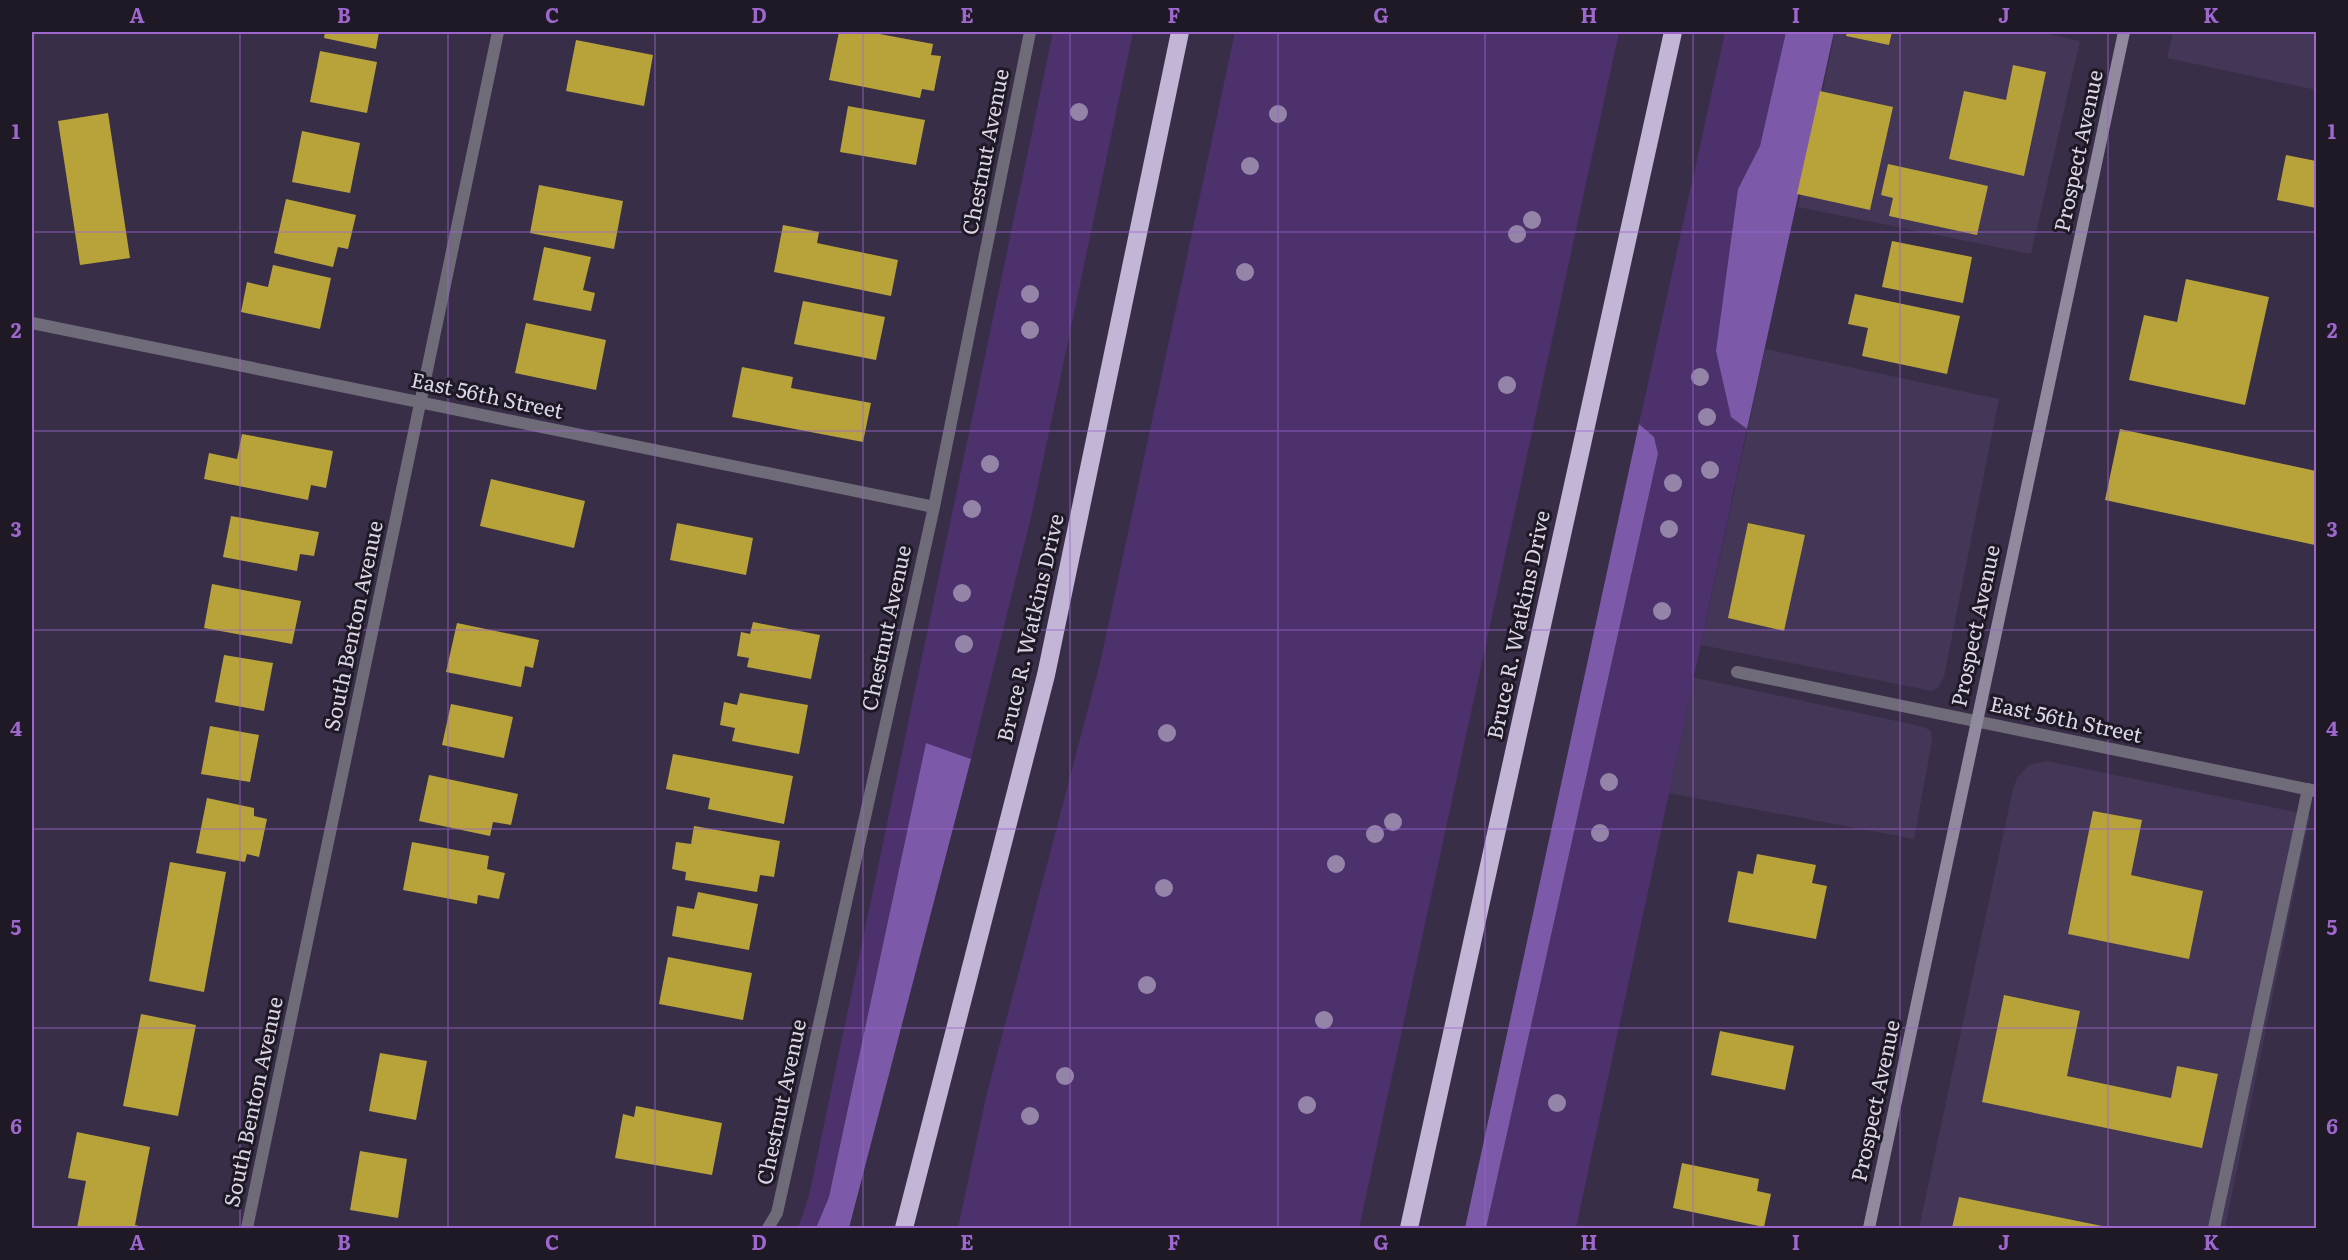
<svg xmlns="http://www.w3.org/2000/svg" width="2348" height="1260" font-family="Literata,serif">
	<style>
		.built { fill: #433656 }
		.green { fill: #4c316c }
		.forest { fill: #7c59a9 }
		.building { fill: #b8a33a }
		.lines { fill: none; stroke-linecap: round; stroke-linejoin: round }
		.lane { stroke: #706b78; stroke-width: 12 }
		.street { stroke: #706b78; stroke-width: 12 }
		.secondary { stroke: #91899e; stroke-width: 12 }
		.highway { stroke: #c2b5d6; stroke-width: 18 }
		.tree { fill: #9384a8 }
		.grid { fill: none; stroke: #9d67cd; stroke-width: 1.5; stroke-opacity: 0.55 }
		.labels { text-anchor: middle; stroke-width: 6; stroke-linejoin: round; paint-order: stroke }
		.street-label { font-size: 21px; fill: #dbd5e6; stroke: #1e1925 }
		.neatline { fill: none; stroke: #9d67cd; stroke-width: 2 }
		.grid-label { font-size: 20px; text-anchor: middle; font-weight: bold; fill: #9d67cd }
	</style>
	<rect width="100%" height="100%" fill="#392e48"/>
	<path class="built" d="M1835,32H2039L2080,41L2031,254L1798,207Z
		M2173,32H2316V90L2167,58Z
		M1765,349L1999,399L1944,677L1938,688L1932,691L1701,645Z
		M1692,677L1924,727L1931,731L1932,741L1914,839L1668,793Z
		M2047,761L2310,815L2225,1228H1919L2013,789L2017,778L2029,765Z"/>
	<path class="green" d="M1053,32H1133L1032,513L971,759L926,743L829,1197L816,1228H798L809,1196L818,1153Z
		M1235,32H1619L1359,1228H958L987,1093L1101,659Z
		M1725,32H1786L1760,146L1738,189L1731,417L1747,429L1576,1228H1486L1658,455L1654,437L1639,424Z"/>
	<path class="forest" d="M1786,32H1834L1747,429L1731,417L1716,351L1738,189L1760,146Z
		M1639,424L1654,437L1658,454L1486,1228H1465Z
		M926,743L971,759L849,1228H816L829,1197Z"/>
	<path class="building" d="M325,32H379L376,49L324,38Z
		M839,32H869L933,44L931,55L941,56L934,91L922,89L920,98L829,80Z
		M1847,32H1892L1889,45L1846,36Z
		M576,40L653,55L644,106L566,91Z
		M320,51L377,62L367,113L310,102Z
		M2013,65L2046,72L2024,176L1949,159L1964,91L2006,100Z
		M1820,91L1893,107L1870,210L1797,194Z
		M848,106L925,120L916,165L840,152Z
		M108,113L130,258L80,265L58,121Z
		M302,131L360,143L350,193L292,182Z
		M2286,155L2316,161V208L2277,200Z
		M1888,164L1988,186L1977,235L1889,216L1893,198L1881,195Z
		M539,185L623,201L614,249L530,233Z
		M286,199L356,215L348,249L338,247L333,267L274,253Z
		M783,225L819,232L817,243L898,260L891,296L774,272Z
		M1892,241L1972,257L1963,303L1882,287Z
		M544,247L591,257L583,290L595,293L591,311L533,300Z
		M273,265L331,278L320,329L241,312L247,282L268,287Z
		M2186,279L2269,297L2245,405L2129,380L2144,315L2177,322Z
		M1855,294L1960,316L1947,374L1862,356L1868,328L1848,324Z
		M803,301L885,317L876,360L794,344Z
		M526,323L606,340L596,390L515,373Z
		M742,367L793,377L791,388L871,403L863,442L732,417Z
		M2120,429L2316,471L2315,545L2105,500Z
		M242,434L333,451L326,488L311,485L308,500L204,479L209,453L237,459Z
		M491,479L585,501L574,548L480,526Z
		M231,516L319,532L314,556L300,554L297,571L223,557Z
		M677,523L753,538L746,575L670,560Z
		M1748,523L1805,535L1784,631L1728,618Z
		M212,584L301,601L292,644L204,628Z
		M753,622L820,635L811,679L747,667L749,658L737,656L741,632L750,634Z
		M457,623L539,640L533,668L525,666L521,687L446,672Z
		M224,655L273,663L264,711L215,702Z
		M740,693L808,705L799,754L732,741L735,728L720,725L724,702L737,705Z
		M451,704L513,717L504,758L442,745Z
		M210,726L259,735L250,782L201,774Z
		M673,754L793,776L784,824L708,809L710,798L666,789Z
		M429,775L518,794L511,825L493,822L490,836L419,821Z
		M207,798L254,808V816L267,819L259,857L247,854L245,862L196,853Z
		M2093,811L2142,820L2131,875L2203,891L2189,959L2068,934Z
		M694,826L780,841L774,877L760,875L757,892L685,880L686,872L672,869L676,842L691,844Z
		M412,842L489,856L487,869L505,873L499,899L478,895L477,904L403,890Z
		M1757,854L1816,865L1812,883L1827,886L1816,939L1728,922L1738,871L1753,874Z
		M170,862L226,872L204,992L149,981Z
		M698,892L758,904L749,950L672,936L677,906L694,909Z
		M668,957L752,973L743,1020L659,1004Z
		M2004,995L2080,1011L2067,1076L2171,1098L2177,1066L2218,1074L2202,1148L1982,1102Z
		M141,1014L196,1025L178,1116L123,1106Z
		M1720,1031L1794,1046L1785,1090L1711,1075Z
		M380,1053L427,1061L416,1120L369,1111Z
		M636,1106L722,1123L712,1175L615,1158L623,1114L634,1117Z
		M77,1132L150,1147L135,1225L147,1228H77L86,1181L68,1178Z
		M360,1151L407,1159L398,1218L350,1210Z
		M1682,1163L1759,1179L1757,1191L1771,1194L1764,1227L1673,1208Z
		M1959,1197L2107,1227V1228H1952Z"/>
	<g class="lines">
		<path class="lane" d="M2214,1228L2308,789"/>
		<path class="street" d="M32,323L934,507
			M1737,672L2316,791
			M247,1228L498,32
			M768,1228L777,1213L934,507L1030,32"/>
		<path class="secondary" d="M1869,1228L2124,32"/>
		<path class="highway" d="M904,1228L1046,675L1180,32
			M1409,1228L1673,32"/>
	</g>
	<g class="tree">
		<circle cx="1079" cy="112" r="9"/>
		<circle cx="1278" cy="114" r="9"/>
		<circle cx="1250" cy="166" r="9"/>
		<circle cx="1532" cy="220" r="9"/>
		<circle cx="1517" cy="234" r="9"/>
		<circle cx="1245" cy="272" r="9"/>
		<circle cx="1030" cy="294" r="9"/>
		<circle cx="1030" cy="330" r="9"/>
		<circle cx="1700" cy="377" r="9"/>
		<circle cx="1507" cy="385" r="9"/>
		<circle cx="1707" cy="417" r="9"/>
		<circle cx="990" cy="464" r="9"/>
		<circle cx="1710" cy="470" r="9"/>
		<circle cx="1673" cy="483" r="9"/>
		<circle cx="972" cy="509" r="9"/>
		<circle cx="1669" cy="529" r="9"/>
		<circle cx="962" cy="593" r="9"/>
		<circle cx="1662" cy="611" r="9"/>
		<circle cx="964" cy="644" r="9"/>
		<circle cx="1167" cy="733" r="9"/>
		<circle cx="1609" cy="782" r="9"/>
		<circle cx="1393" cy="822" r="9"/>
		<circle cx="1600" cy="833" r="9"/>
		<circle cx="1375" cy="834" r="9"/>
		<circle cx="1336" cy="864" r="9"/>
		<circle cx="1164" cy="888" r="9"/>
		<circle cx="1147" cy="985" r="9"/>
		<circle cx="1324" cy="1020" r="9"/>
		<circle cx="1065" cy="1076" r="9"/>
		<circle cx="1557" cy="1103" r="9"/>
		<circle cx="1307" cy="1105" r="9"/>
		<circle cx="1030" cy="1116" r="9"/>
	</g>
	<path class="grid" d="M240,32V1228M448,32V1228M655,32V1228M863,32V1228M1070,32V1228M1278,32V1228M1485,32V1228M1693,32V1228M1900,32V1228M2108,32V1228M32,232H2316M32,431H2316M32,630H2316M32,829H2316M32,1028H2316"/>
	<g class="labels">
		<g class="street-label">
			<text transform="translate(2079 151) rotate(-78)" y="7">Prospect Avenue</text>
			<text transform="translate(986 152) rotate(-79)" y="7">Chestnut Avenue</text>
			<text transform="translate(487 396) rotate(12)" y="7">East 56th Street</text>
			<text transform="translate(1519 625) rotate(-78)" y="7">Bruce R. Watkins Drive</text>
			<text transform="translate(354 626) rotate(-78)" y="7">South Benton Avenue</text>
			<text transform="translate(1976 626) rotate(-78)" y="7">Prospect Avenue</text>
			<text transform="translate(887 628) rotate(-78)" y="7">Chestnut Avenue</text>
			<text transform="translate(1031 628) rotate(-77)" y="7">Bruce R. Watkins Drive</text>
			<text transform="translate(2066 720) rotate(12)" y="7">East 56th Street</text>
			<text transform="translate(1876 1101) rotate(-78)" y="7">Prospect Avenue</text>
			<text transform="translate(254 1102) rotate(-78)" y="7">South Benton Avenue</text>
			<text transform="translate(782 1102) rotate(-78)" y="7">Chestnut Avenue</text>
		</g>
	</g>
	<rect width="2348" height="1260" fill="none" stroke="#1e1925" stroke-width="66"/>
	<rect x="33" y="33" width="2282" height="1194" class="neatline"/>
	<g class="grid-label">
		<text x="137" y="23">A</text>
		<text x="344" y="23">B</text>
		<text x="552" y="23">C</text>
		<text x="759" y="23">D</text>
		<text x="967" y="23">E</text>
		<text x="1174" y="23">F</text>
		<text x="1381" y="23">G</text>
		<text x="1589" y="23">H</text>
		<text x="1796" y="23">I</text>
		<text x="2004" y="23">J</text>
		<text x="2211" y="23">K</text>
		<text x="16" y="139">1</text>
		<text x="2332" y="139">1</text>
		<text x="16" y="338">2</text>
		<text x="2332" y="338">2</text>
		<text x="16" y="537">3</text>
		<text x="2332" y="537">3</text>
		<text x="16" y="736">4</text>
		<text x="2332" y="736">4</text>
		<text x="16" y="935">5</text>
		<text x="2332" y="935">5</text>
		<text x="16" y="1134">6</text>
		<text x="2332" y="1134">6</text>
		<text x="137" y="1250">A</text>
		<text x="344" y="1250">B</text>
		<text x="552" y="1250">C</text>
		<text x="759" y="1250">D</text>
		<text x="967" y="1250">E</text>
		<text x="1174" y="1250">F</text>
		<text x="1381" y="1250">G</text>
		<text x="1589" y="1250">H</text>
		<text x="1796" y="1250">I</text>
		<text x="2004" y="1250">J</text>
		<text x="2211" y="1250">K</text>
	</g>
</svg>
